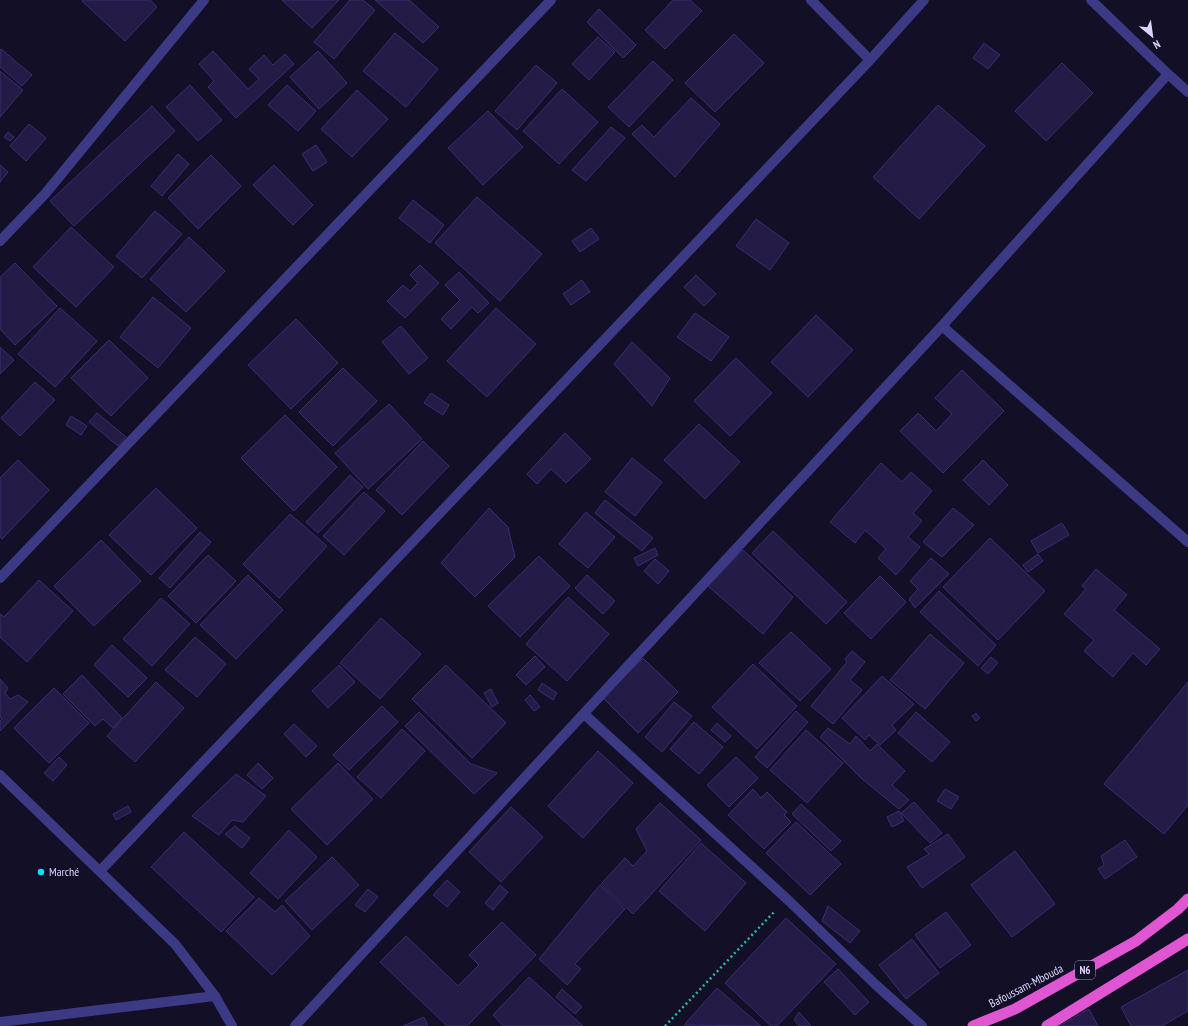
<svg xmlns="http://www.w3.org/2000/svg" width="1188" height="1026" font-family="'PT Sans Narrow',sans-serif">
	<style>
		.building { fill: #241b47; stroke: #3b2d73 }
		.lines { fill: none; stroke-linecap: round; stroke-linejoin: round }
		.path { stroke: #2fb8b0; stroke-width: 2.5; stroke-dasharray: 2 3; stroke-linecap: butt }
		.service { stroke: #3d3a85; stroke-width: 10 }
		.minor { stroke: #3d3a85; stroke-width: 10 }
		.tertiary { stroke: #3d3a85; stroke-width: 10 }
		.trunk { stroke: #e055d1; stroke-width: 11 }
		.poi-dot { fill: #00e5ff; stroke: #130f26; stroke-width: 1.5 }
		.labels { text-anchor: middle; stroke-width: 3; stroke-linejoin: round; paint-order: stroke }
		.shield { fill: #130f26; stroke: #9e99be; stroke-width: 1 }
		.shield-label { font-size: 11px; font-weight: bold; fill: #d9d4ff }
		.poi-label { font-size: 12px; fill: #d9d4ff; stroke: #130f26; text-anchor: start }
		.street-label { font-size: 12px; fill: #d9d4ff; stroke: #130f26 }
	</style>
	<rect width="100%" height="100%" fill="#130f26"/>
	<path class="building" d="M84,0H150L157,7L125,41L82,1Z
		M282,0H339L312,28Z
		M350,0H363L375,10L334,59L314,42Z
		M375,0H409L439,27L423,43Z
		M673,0H690L702,11L665,49L645,30Z
		M599,9L636,45L623,58L587,22Z
		M395,33L438,69L406,107L363,71Z
		M734,34L764,63L715,112L685,83Z
		M598,37L615,52L589,80L572,64Z
		M984,43L1000,55L988,69L973,58Z
		M1,49L32,75L22,86L0,67V50Z
		M213,51L248,89L259,79L249,69L264,55L273,65L285,54L294,64L236,118L208,87L214,81L199,64Z
		M318,51L347,83L319,109L290,77Z
		M653,61L673,80L629,127L608,107Z
		M1062,63L1093,93L1046,141L1015,111Z
		M536,65L557,83L517,130L495,111Z
		M0,71L23,90L0,117Z
		M190,85L222,120L198,141L166,107Z
		M287,85L316,111L298,131L268,105Z
		M562,89L598,122L559,164L523,131Z
		M357,90L388,119L352,157L321,129Z
		M691,98L720,124L675,177L632,134L642,125L654,137Z
		M938,105L985,146L919,219L873,177Z
		M152,106L175,131L74,226L50,201Z
		M488,111L523,147L483,185L448,148Z
		M29,124L46,138L26,161L10,146Z
		M611,127L625,138L586,181L572,170Z
		M8,132L14,137L10,141L4,137Z
		M316,145L327,162L313,171L302,154Z
		M178,154L189,164L162,196L151,186Z
		M211,155L241,186L198,229L168,198Z
		M0,165L8,172L0,182Z
		M274,165L313,205L293,225L253,185Z
		M477,197L542,254L500,301L435,243Z
		M413,200L444,225L430,243L399,218Z
		M155,211L182,234L142,278L116,256Z
		M756,219L789,243L770,270L736,246Z
		M71,227L114,267L76,307L33,267Z
		M591,228L599,239L580,252L572,241Z
		M189,237L225,271L186,312L150,279Z
		M15,263L57,306L15,345L0,329V277Z
		M420,265L439,283L405,318L387,301L403,285L410,291L418,283L410,275Z
		M459,272L489,303L478,313L472,307L451,329L441,319L460,300L445,285Z
		M696,275L716,294L704,306L684,287Z
		M582,280L590,292L571,305L563,294Z
		M153,297L191,328L158,368L120,337Z
		M60,308L97,341L55,387L18,354Z
		M496,308L536,344L487,397L447,361Z
		M695,313L729,337L711,361L677,337Z
		M816,315L853,350L808,397L771,362Z
		M296,319L338,363L291,409L248,365Z
		M401,326L428,358L409,374L382,342Z
		M109,340L148,378L111,416L71,378Z
		M632,342L670,378L652,406L614,364Z
		M0,347L14,360L0,374Z
		M736,358L772,393L730,436L694,401Z
		M343,368L377,401L333,446L299,412Z
		M962,370L1004,411L943,473L900,431L918,413L936,431L952,414L935,398Z
		M35,382L55,400L20,436L1,418Z
		M431,393L449,405L443,415L424,403Z
		M389,404L422,439L368,489L335,453Z
		M97,413L126,437L118,446L89,422Z
		M285,415L337,467L294,511L241,458Z
		M71,416L87,426L81,435L66,425Z
		M699,424L740,462L705,499L664,460Z
		M565,433L591,459L566,483L551,469L537,484L527,474Z
		M423,441L449,466L402,515L376,490Z
		M632,458L662,482L635,516L605,492Z
		M18,460L49,490L2,539L0,537V478Z
		M983,460L1008,485L989,505L963,480Z
		M881,463L902,482L911,472L932,491L913,513L922,521L908,537L920,547L896,575L878,558L886,549L865,530L855,543L830,522Z
		M350,475L363,487L318,533L306,522Z
		M156,488L197,528L151,575L109,535Z
		M364,492L385,511L344,555L323,536Z
		M605,500L653,538L642,551L595,513Z
		M489,508L508,527L515,557L475,597L441,563Z
		M953,508L974,525L942,557L923,542Z
		M586,512L615,537L588,568L559,544Z
		M290,514L327,546L279,598L243,564Z
		M1062,523L1069,535L1038,553L1031,541Z
		M773,531L847,602L826,624L752,553Z
		M200,532L211,542L170,588L159,578Z
		M990,538L1045,591L998,640L943,587Z
		M101,540L141,581L94,626L54,586Z
		M655,548L658,555L638,566L634,558Z
		M743,550L793,597L763,634L708,586Z
		M1038,554L1043,561L1028,572L1023,565Z
		M208,555L236,581L196,623L168,596Z
		M539,556L570,586L520,637L488,606Z
		M931,558L949,574L915,608L909,599L918,589L910,581Z
		M655,559L669,571L658,584L644,571Z
		M1096,569L1127,595L1114,610L1160,649L1146,665L1133,653L1113,677L1084,651L1094,640L1064,614L1086,589L1082,586Z
		M248,575L283,610L236,659L200,625Z
		M587,575L615,601L603,614L575,588Z
		M880,576L906,602L871,639L844,613Z
		M39,580L73,611L27,662L0,637V614L4,617Z
		M939,591L996,645L978,666L920,612Z
		M568,597L609,634L567,681L526,644Z
		M161,598L190,624L152,666L123,639Z
		M381,618L421,654L380,699L340,663Z
		M791,632L831,669L800,701L759,663Z
		M930,634L964,663L925,709L890,680Z
		M195,637L226,664L197,697L165,670Z
		M112,645L147,678L128,697L94,665Z
		M852,651L865,662L850,680L862,690L833,724L811,706L847,662L845,659Z
		M535,656L545,667L526,685L516,675Z
		M991,657L998,663L988,674L981,668Z
		M643,658L678,692L638,733L603,698Z
		M753,664L797,706L757,749L712,707Z
		M339,665L355,682L328,708L312,691Z
		M446,665L506,723L472,758L412,699Z
		M82,675L122,718L113,728L103,719L95,726L63,694Z
		M882,676L914,704L892,725L896,730L880,745L869,735L865,740L842,718Z
		M0,679L8,688L5,693L10,699L18,695L28,702L0,731V721L2,719L0,717Z
		M156,682L184,708L135,762L107,736Z
		M1188,682V805L1164,834L1104,784Z
		M542,683L557,693L553,700L538,690Z
		M54,688L89,723L49,763L14,728Z
		M491,689L498,703L492,707L484,693Z
		M530,695L540,707L534,711L525,700Z
		M674,702L692,716L662,752L645,737Z
		M382,706L398,722L349,770L333,755Z
		M796,711L808,722L767,768L755,757Z
		M419,712L471,764L497,773L474,794L405,726Z
		M916,712L950,742L932,762L898,733Z
		M976,713L980,718L976,721L972,716Z
		M694,722L723,747L699,774L670,749Z
		M717,723L731,736L725,742L711,730Z
		M294,724L317,746L306,757L284,734Z
		M828,728L850,744L856,736L870,751L877,744L905,771L892,785L909,800L899,809L861,778L820,737Z
		M402,729L425,751L381,798L357,777Z
		M806,730L843,763L807,803L770,770Z
		M598,751L633,783L583,838L548,806Z
		M59,757L67,765L53,781L44,773Z
		M736,757L758,778L729,807L707,785Z
		M258,763L273,778L262,789L247,775Z
		M338,763L373,799L327,845L291,809Z
		M236,774L266,796L243,822L232,820L219,835L192,816Z
		M753,789L761,798L767,792L787,812L784,815L791,822L764,849L728,815Z
		M945,789L959,797L951,809L937,801Z
		M914,802L942,833L930,843L901,813Z
		M660,803L701,840L633,914L601,884L625,858L633,866L647,851L636,829Z
		M801,804L841,841L831,851L792,814Z
		M128,806L131,812L116,820L113,814Z
		M511,807L543,837L501,882L469,852Z
		M899,811L904,821L892,827L887,817Z
		M796,822L841,864L810,895L766,853Z
		M235,826L250,838L242,848L225,834Z
		M289,830L317,857L278,899L250,873Z
		M184,832L254,897L221,932L151,867Z
		M948,834L965,857L922,888L907,867L929,854L924,849Z
		M1125,840L1137,857L1105,879L1098,869L1104,865L1101,856Z
		M701,843L746,883L705,931L659,891Z
		M1015,851L1055,904L1012,937L971,885Z
		M332,857L359,885L312,930L285,901Z
		M447,880L460,892L447,907L433,895Z
		M500,885L508,892L493,910L485,903Z
		M600,885L625,909L575,964L581,969L567,985L539,959Z
		M368,889L378,897L365,912L355,905Z
		M259,898L275,912L282,905L310,936L272,975L226,931Z
		M828,906L860,931L850,943L822,921Z
		M946,912L971,945L940,968L915,935Z
		M786,918L836,964L777,1026H771L725,983Z
		M502,922L536,955L467,1026H447L380,962L406,936L458,986L479,965L469,955Z
		M912,939L939,973L906,999L879,965Z
		M838,969L869,1002L855,1015L824,982Z
		M1188,970V1011L1162,1026H1131L1121,1007Z
		M529,977L583,1026H503L493,1015Z
		M717,988L761,1026L684,1025Z
		M562,989L582,1007L575,1014L556,997Z
		M1089,1009L1098,1026H1059Z
		M799,1012L811,1026H799L794,1020Z
		M424,1017L428,1026H403Z"/>
	<g class="lines">
		<path class="path" d="M665,1026L775,911"/>
		<path class="service" d="M0,1022L215,996"/>
		<path class="minor" d="M811,0L870,60
			M1091,0L1168,74L1188,92
			M942,326L1188,542
			M0,578L551,0
			M584,714L787,899L876,985L922,1026
			M0,775L175,944L215,996L232,1026
			M100,871L870,60L924,0
			M295,1026L942,326L1168,74"/>
		<path class="tertiary" d="M0,241L45,194L204,0"/>
		<path class="trunk" d="M973,1026L1015,1009L1136,941L1178,909L1188,899
			M1047,1026L1188,939"/>
	</g>
	<circle class="poi-dot" cx="41" cy="872" r="4"/>
	<g class="labels">
		<rect class="shield" x="1075" y="961" width="20" height="18" rx="3"/>
		<g class="shield-label">
			<text x="1085" y="974">N6</text>
		</g>
		<g class="poi-label">
			<text x="49" y="876">Marché</text>
		</g>
		<g class="street-label">
			<text transform="translate(1026 986) rotate(-27)" y="4">Bafoussam-Mbouda</text>
		</g>
	</g>
	<g transform="translate(1152 36) rotate(151)" stroke="#130f26" stroke-width="3" paint-order="stroke">
	<path d="M0-3L7 15L0 10L-7 15Z" fill="#d9d4ff"/>
	<text y="-6" font-size="11" font-weight="bold" text-anchor="middle" fill="#d9d4ff">N</text>
	</g>
</svg>
